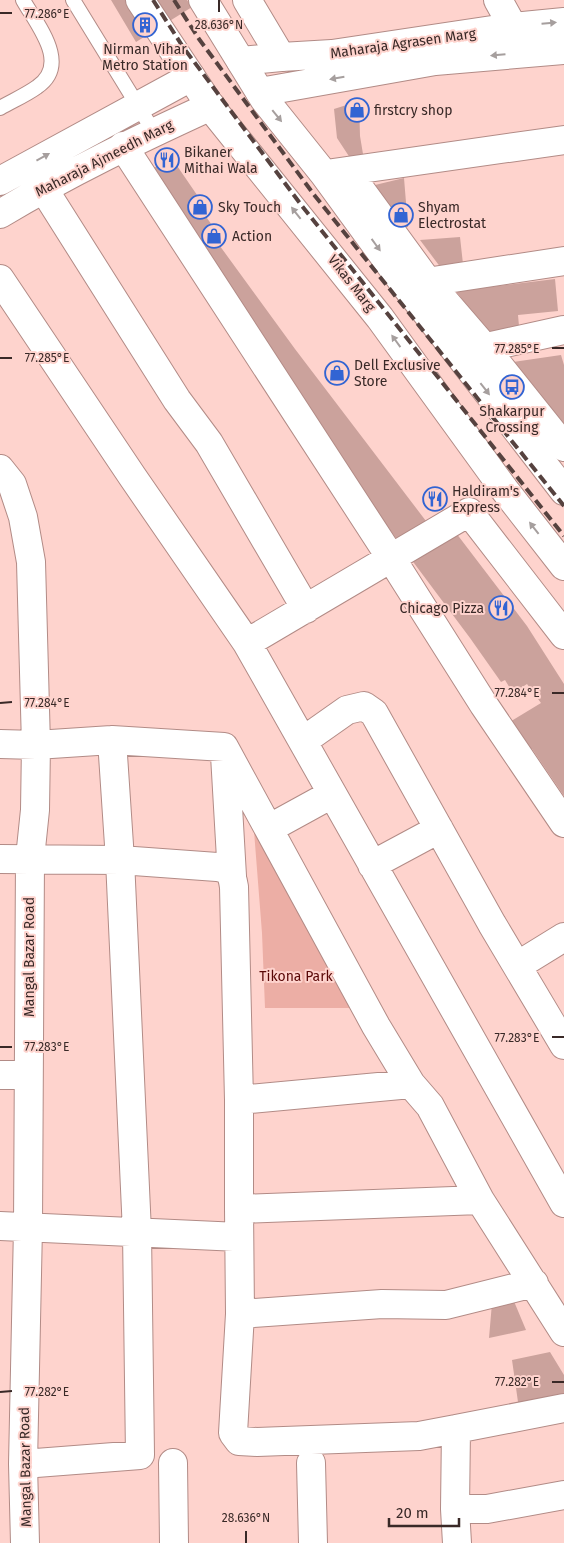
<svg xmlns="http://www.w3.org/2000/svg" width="564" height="1543" font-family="'Fira Sans',sans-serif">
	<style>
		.green { fill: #ecaea5 }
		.building { fill: #cba29c }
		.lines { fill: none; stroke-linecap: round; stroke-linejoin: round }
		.lane-casing { stroke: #b28b86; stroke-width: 16 }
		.street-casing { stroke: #b28b86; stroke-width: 30 }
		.secondary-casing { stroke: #b28b86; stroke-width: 30 }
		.primary-casing { stroke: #b28b86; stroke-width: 30 }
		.lane { stroke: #fff; stroke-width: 14 }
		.street { stroke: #fff; stroke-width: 28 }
		.secondary { stroke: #fff; stroke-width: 28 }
		.primary { stroke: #fff; stroke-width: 28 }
		.rail { stroke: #56423f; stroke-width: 4; stroke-dasharray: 10 5; stroke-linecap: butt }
		.oneway { fill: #a69f9e }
		.ticks { fill: none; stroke: #392927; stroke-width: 2 }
		.labels { text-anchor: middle; stroke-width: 4; stroke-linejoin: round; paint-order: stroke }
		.street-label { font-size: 14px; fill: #392927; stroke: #fed3cd }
		.poi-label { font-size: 14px; fill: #392927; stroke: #fed3cd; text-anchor: start }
		.park-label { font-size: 14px; fill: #590706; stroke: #fed3cd }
		.ticks-label { font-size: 12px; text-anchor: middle; fill: #392927; stroke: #fed3cd; stroke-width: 4; stroke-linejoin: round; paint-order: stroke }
	</style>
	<rect width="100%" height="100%" fill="#fed3cd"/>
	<path class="green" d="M254,831L351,1008H265L262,933Z"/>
	<path class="building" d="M111,0H187L192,7L136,42Z
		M359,101L360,136L365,166L356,167L337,138L334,109Z
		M171,157L208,211L204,214L222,239L217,242L295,349L429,525L401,545L374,508L151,170Z
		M404,178L408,227L400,228L375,185Z
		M460,237L464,273L447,276L420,240Z
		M555,279L558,311L518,315L520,337L494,342L456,291Z
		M561,355L564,365V436L507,363Z
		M453,529L527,626L564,684V796L532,749L526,753L508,723L541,703L527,684L513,693L505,680L501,682L470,638L411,559Z
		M513,1299L526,1330L489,1338L492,1303Z
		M550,1352L564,1375V1409L520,1416L512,1360Z"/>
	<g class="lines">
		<g class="lane-casing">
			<path id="lane" d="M73,0L154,132
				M0,108C12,101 26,95 37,87C71,64 37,25 23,0"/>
		</g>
		<g class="street-casing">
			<path id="street" d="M247,0L281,57
				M498,0L513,27
				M123,146L391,558L484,705L564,823
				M347,171L428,282L484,347L564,447
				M333,173L564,140
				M43,188L177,400L209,443L306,609
				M0,279L132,476L247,643L564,1203
				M414,284L564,261
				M469,351L564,330
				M0,469L12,484L23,517L31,562L36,745L35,810L30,858L28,1227L23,1464L25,1543
				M247,643L469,512L564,635
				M303,741L347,710L364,706L374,713L492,924L564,1045
				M0,744L36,745L112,740L224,747L376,1026L411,1084L430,1106L480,1200L564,1332
				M225,755L232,876
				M270,828L332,794
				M0,859L120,860L112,740
				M372,865L439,829
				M517,966L564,937
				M0,1075H28
				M239,1100L411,1084
				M239,1209L480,1200
				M0,1226L239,1237
				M240,1314L382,1304L446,1305L534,1283
				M173,1463L174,1543
				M311,1463L313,1543
				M23,1464L140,1455L137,1232L120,860L217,867C230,869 232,874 234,887L239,1100V1209L240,1314L233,1433L239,1441L257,1442L419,1436L456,1429
				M455,1509H487L564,1495
				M457,1543L455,1509L456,1429L564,1408"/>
		</g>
		<g class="secondary-casing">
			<path id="secondary" d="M241,61L281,57L332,54L513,27L564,22
				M260,92L435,61L564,50
				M0,181L191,77
				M0,214C68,173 139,139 211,106"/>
		</g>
		<g class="primary-casing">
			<path id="primary" d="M140,0L213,110L380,318L504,489L564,566
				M203,0L264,99L324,174L405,285L564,491"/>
		</g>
		<use href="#lane" class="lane"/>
		<use href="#street" class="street"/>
		<use href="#secondary" class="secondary"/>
		<use href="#primary" class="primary"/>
		<path class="rail" d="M153,0L183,47L302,206L564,536
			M174,0L199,39L315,196L564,506"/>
	</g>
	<defs><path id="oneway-solid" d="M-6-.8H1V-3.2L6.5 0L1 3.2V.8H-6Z" transform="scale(1.25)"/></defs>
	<g class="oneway">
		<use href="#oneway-solid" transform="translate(549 23) rotate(-5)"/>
		<use href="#oneway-solid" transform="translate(498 55) rotate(175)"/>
		<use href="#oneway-solid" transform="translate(337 78) rotate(170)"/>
		<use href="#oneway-solid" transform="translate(277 116) rotate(51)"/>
		<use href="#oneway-solid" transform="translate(43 157) rotate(-29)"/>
		<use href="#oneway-solid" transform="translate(296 213) rotate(-128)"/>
		<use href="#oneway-solid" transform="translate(376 245) rotate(54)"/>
		<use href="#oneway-solid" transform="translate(396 341) rotate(-126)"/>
		<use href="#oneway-solid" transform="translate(485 389) rotate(52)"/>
		<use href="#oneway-solid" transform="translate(534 528) rotate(-128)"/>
	</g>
	<path class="ticks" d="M219,0V12M0,13H12M552,348H564M0,358H12M552,693H564M0,703L12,702M552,1037H564M0,1047H12M552,1382H564M0,1392L12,1391M246,1531V1543"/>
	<defs>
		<g id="building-ring" transform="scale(1.25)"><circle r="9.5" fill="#fed3cd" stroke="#3264d3" stroke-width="1.5"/><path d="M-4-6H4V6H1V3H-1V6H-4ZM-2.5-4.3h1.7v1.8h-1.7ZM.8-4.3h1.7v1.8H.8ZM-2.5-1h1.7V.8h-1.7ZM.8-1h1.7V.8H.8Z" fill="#3264d3"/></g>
		<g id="shop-ring" transform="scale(1.25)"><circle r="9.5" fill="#fed3cd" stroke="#3264d3" stroke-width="1.5"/><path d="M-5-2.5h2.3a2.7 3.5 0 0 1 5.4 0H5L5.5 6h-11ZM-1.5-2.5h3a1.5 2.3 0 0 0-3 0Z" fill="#3264d3"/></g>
		<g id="restaurant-ring" transform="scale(1.25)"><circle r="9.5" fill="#fed3cd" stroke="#3264d3" stroke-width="1.5"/><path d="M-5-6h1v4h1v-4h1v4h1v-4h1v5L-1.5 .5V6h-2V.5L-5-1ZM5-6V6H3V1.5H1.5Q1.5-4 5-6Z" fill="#3264d3"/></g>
		<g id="bus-ring" transform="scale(1.25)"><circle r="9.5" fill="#fed3cd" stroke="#3264d3" stroke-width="1.5"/><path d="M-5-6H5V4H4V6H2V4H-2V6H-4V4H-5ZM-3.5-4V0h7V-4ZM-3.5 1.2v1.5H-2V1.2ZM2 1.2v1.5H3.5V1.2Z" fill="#3264d3"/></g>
	</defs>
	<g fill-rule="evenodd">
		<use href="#building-ring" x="145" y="25"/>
		<use href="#shop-ring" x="357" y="110"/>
		<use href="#restaurant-ring" x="167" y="160"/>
		<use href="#shop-ring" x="200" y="207"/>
		<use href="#shop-ring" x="401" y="215"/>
		<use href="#shop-ring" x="214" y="236"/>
		<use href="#shop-ring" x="337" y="373"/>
		<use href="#bus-ring" x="512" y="387"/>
		<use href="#restaurant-ring" x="435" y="499"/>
		<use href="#restaurant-ring" x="501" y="608"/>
	</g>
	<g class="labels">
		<g class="street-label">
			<text transform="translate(403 43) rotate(-8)" y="5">Maharaja Agrasen Marg</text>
			<text transform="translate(104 158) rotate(-27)" y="5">Maharaja Ajmeedh Marg</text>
			<text transform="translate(352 283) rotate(52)" y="5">Vikas Marg</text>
			<text transform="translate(29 957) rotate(-90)" y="5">Mangal Bazar Road</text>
			<text transform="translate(25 1467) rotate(-91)" y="5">Mangal Bazar Road</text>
		</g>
		<g class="poi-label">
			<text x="145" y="54" text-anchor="middle">Nirman Vihar<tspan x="145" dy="16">Metro Station</tspan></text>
			<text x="374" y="115">firstcry shop</text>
			<text x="184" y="157">Bikaner<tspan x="184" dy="16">Mithai Wala</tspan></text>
			<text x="218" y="212">Sky Touch</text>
			<text x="418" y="212">Shyam<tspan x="418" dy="16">Electrostat</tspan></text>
			<text x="232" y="241">Action</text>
			<text x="354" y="370">Dell Exclusive<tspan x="354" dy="16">Store</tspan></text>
			<text x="512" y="416" text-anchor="middle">Shakarpur<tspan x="512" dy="16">Crossing</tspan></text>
			<text x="452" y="496">Haldiram's<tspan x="452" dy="16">Express</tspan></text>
			<text x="484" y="613" text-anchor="end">Chicago Pizza</text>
		</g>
		<g class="park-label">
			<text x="296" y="981">Tikona Park</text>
		</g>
	</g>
	<g class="ticks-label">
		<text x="47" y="18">77.286°E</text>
		<text x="219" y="29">28.636°N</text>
		<text x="517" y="353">77.285°E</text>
		<text x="47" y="362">77.285°E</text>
		<text x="517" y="697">77.284°E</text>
		<text x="47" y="707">77.284°E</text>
		<text x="517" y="1042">77.283°E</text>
		<text x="47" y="1051">77.283°E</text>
		<text x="517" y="1386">77.282°E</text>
		<text x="47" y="1396">77.282°E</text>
		<text x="246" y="1522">28.636°N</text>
	</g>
	<path d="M389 1518v8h70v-8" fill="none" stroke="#392927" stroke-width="2.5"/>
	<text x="396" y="1518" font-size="15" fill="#392927" stroke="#fed3cd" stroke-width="4" paint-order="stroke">20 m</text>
</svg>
